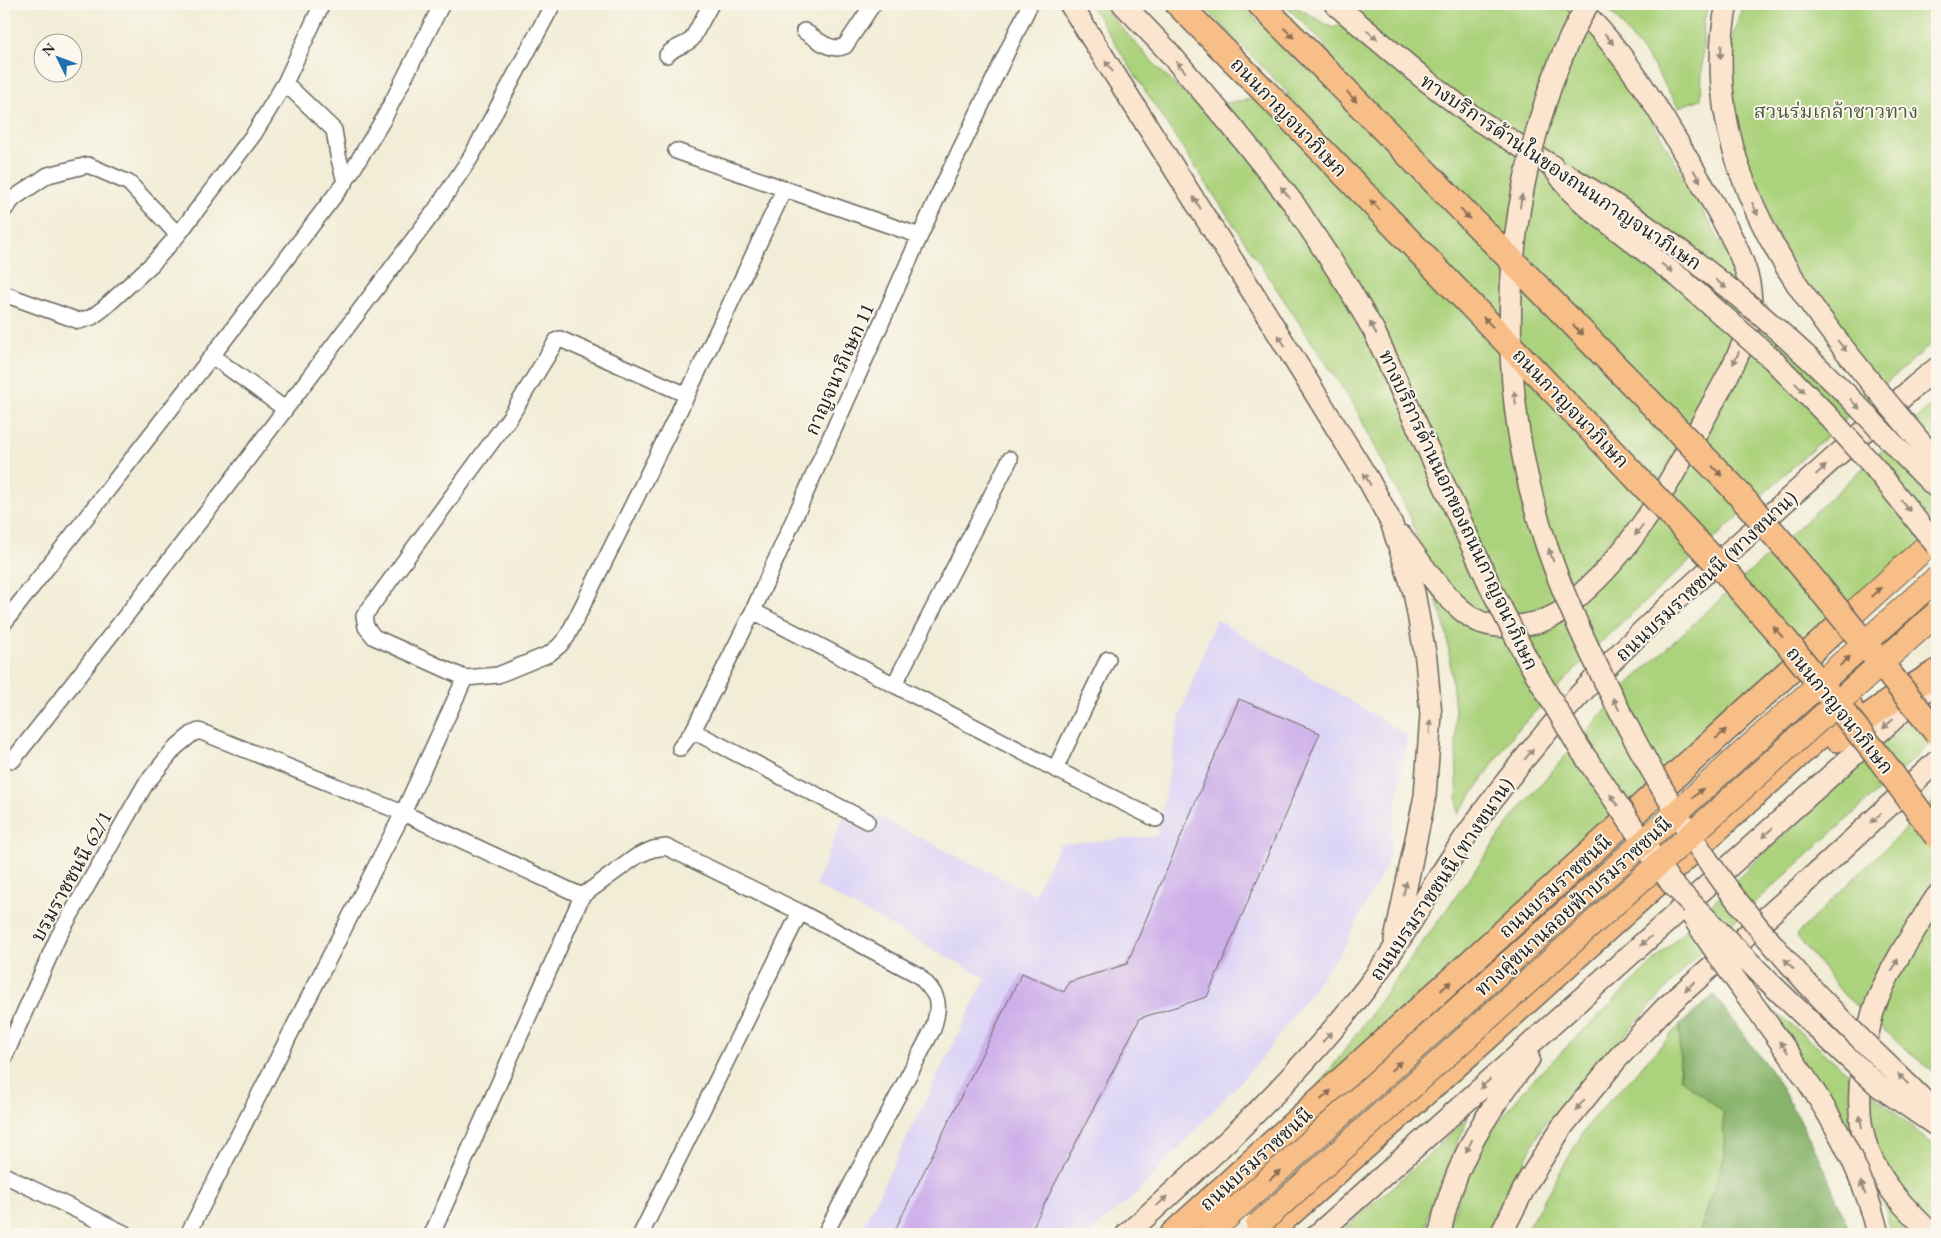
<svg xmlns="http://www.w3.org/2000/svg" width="1941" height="1238" font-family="'EB Garamond','Noto Serif Thai',serif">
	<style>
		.built { fill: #ddd5f6 }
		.green { fill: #abd27c; stroke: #64774c }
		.forest { fill: #88b46c; stroke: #526844 }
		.building { fill: #cdafea }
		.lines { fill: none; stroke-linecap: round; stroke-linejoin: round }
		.minor-casing { stroke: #67655d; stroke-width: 18 }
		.secondary-casing { stroke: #67655d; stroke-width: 24 }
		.primary-casing { stroke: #67655d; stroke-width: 26 }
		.trunk-casing { stroke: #67655d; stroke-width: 28 }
		.minor { stroke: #fff; stroke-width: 15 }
		.secondary { stroke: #fce5cf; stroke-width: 21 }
		.primary { stroke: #f7be87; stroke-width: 24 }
		.trunk { stroke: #f7be87; stroke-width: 25 }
		.secondary-bridge-casing { stroke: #67655d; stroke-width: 24; stroke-linecap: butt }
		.primary-bridge-casing { stroke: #67655d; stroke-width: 26; stroke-linecap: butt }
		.trunk-bridge-casing { stroke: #67655d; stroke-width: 28; stroke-linecap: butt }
		.secondary-bridge { stroke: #fce5cf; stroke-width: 21 }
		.primary-bridge { stroke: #f7be87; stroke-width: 24 }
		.trunk-bridge { stroke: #f7be87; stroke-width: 25 }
		.oneway { fill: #8a6d52 }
		.oneway2 { fill: #978b7e }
		.labels { text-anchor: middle; stroke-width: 4; stroke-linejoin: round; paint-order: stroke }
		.park-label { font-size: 20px; fill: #4e5c3e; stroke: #fbf7ec }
		.street-label { font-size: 20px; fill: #1c1c1c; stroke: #fbf7ec }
	</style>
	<rect width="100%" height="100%" fill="#fbf7ec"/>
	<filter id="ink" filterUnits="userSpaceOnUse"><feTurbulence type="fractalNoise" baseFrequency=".02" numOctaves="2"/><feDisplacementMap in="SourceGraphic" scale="10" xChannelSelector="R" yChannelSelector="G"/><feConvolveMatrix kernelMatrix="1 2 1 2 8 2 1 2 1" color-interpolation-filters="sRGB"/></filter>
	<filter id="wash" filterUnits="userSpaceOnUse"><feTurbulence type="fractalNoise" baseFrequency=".0096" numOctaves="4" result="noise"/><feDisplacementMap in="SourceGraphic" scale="20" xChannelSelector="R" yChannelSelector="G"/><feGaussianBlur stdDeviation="1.12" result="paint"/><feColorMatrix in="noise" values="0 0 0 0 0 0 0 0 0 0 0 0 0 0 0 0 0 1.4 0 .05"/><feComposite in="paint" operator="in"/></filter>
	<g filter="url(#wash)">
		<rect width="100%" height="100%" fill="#f2edd7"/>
		<path class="built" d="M1216,619L1407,735L1388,862L1345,945L1264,1056L1136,1194L1089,1234H859L986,978L815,885L850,803L1034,894L1060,844L1157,836L1180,715Z"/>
		<path class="green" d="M1090,4H1100L1157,67L1198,107L1289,94L1201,4H1241L1307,71L1326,46L1284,4H1291L1333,28L1369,9L1364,4H1565L1596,31L1635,91L1731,261L1849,416L1609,634L1513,735L1458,815L1455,710L1447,633L1410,516L1354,405L1160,114Z
			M1602,4H1709L1704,19L1701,99L1678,107L1653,65L1609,9Z
			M1743,4H1937V339L1868,399L1757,200L1733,108L1730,45Z
			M1937,400V534L1307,1102L1520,808L1629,683Z
			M1937,695V738L1697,955L1542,1126L1489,1234H1448L1449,1223L1482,1143L1530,1083L1766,851Z
			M1937,798V1076L1844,995L1796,935Z
			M1770,1007L1937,1148V1234H1890L1887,1212Z
			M1680,1025V1078L1723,1112L1725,1155L1699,1234H1524L1588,1124Z
			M1468,1117L1428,1215L1426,1234H1338L1428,1156Z"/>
		<path class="forest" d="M1714,995L1776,1078L1819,1156L1851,1234H1699L1725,1155L1723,1112L1680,1078V1025Z"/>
		<g id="blocks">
			<path class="building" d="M1239,699L1320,733L1207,997L1140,1018L1029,1234H893L1022,973L1064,992L1069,982L1127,964Z"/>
		</g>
	</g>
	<g filter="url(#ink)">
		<use href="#blocks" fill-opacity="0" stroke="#67655d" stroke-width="1"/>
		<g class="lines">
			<g class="minor-casing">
				<path id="minor" d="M804,31C817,39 831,53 845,46L873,4
					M667,55C676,45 684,47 692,39L711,4
					M285,83L334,130L338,155L345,182
					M676,151L920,236
					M4,210L14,198L48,175L88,165L129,183L178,235
					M4,294L79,321L92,317L104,308L152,264L178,235L254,134L285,83L322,4
					M212,356L285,409
					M753,611L1055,769L1156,819
					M4,623L212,356L345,182L383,120L442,4
					M465,678L374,637L366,627L364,616L510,417L557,340L560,339L687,395
					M894,685L1010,459
					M693,731L867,821
					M680,748L693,731L753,611L936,200L1030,4
					M13,760L225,489L434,212L471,157L553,4
					M1055,769L1108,659
					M4,1058L58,937L145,785L175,748L192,734L199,731L403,813L582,896
					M4,1175L126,1234
					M188,1234L403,813L465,678L498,675L549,654L559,646L567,637L687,395L784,190
					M432,1234L582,896L637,856L653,849L666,847L800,912L918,975C939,996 941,1001 933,1029L825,1234
					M641,1234L800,912"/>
			</g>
			<g class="secondary-casing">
				<path id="secondary" d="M1070,4L1255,296L1368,479L1391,522L1414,592L1426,659L1431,715L1425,796L1395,940
					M1123,4L1166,49
					M1335,4L1423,78L1475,118L1552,166
					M1401,536C1421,562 1452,612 1483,623C1506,630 1538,626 1559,613C1567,609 1573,601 1580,595C1638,545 1673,476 1709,410C1722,386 1747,344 1750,318C1751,309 1751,298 1750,290C1747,259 1720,216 1705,189C1667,124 1630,56 1575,4
					M1127,1234C1212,1157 1297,1079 1367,987C1398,947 1422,902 1450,860C1475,821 1504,783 1534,747C1597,670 1671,603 1746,537C1802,486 1859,436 1916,385L1937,368
					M1318,1234L1924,692
					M1440,1234C1452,1167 1486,1111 1529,1059
					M1501,1234L1528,1181L1562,1127L1617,1059L1665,1008L1824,866L1937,761
					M1932,1234C1907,1210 1881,1184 1868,1150C1858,1124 1858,1096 1862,1068C1865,1050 1868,1030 1873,1012C1886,973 1914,931 1937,896"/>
			</g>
			<g class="primary-casing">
				<path id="primary" d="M1840,625L1937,537
					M1209,1234L1238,1207"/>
			</g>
			<g class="trunk-casing">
				<path id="trunk" d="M1178,4L1278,105
					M1260,4L1318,62
					M1837,739L1892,700L1937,672
					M1173,1234L1840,625
					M1267,1234L1484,1040L1850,708"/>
			</g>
			<use href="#minor" class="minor"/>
			<use href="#secondary" class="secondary"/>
			<use href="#primary" class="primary"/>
			<use href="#trunk" class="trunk"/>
			<g class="secondary-bridge-casing">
				<path id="secondary-bridge" d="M1588,4C1560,50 1543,105 1530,157C1501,277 1504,406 1540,525C1559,589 1589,651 1619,710C1653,776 1690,839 1735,898C1766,938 1799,976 1834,1012C1867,1047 1904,1079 1937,1114
					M1727,4C1721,31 1720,59 1722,87C1734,231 1839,343 1927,450L1937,466
					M1166,49L1231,125L1294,204L1347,285L1374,331L1493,592L1526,657L1580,749L1671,883L1768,981L1842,1052L1880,1087L1937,1126
					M1552,166L1572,192L1593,211L1680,278L1772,359L1830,418L1875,468L1937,546
					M1565,174C1665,232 1757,307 1840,388C1873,420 1903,457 1937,488
					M1693,917C1757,1020 1850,1112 1878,1234"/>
			</g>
			<g class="primary-bridge-casing">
				<path id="primary-bridge" d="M1238,1207L1937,578
					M1258,1225L1937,613"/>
			</g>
			<g class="trunk-bridge-casing">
				<path id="trunk-bridge" d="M1318,62L1730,484L1796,559L1937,733
					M1278,105L1602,441L1728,575L1785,640L1882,761L1937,836"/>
			</g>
			<use href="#secondary-bridge" class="secondary-bridge"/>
			<use href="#primary-bridge" class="primary-bridge"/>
			<use href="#trunk-bridge" class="trunk-bridge"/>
		</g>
		<defs><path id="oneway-solid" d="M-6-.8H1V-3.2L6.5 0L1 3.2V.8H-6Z" transform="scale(1.25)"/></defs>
		<g class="oneway">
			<use href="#oneway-solid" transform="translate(1289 33) rotate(45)"/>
			<use href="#oneway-solid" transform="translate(1352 97) rotate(46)"/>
			<use href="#oneway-solid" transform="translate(1375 205) rotate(-134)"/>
			<use href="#oneway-solid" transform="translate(1465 214) rotate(46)"/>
			<use href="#oneway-solid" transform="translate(1488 322) rotate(-134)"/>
			<use href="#oneway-solid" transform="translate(1578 330) rotate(46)"/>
			<use href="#oneway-solid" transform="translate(1717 471) rotate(46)"/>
			<use href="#oneway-solid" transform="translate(1876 592) rotate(-43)"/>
			<use href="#oneway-solid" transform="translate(1778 632) rotate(-131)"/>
			<use href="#oneway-solid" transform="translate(1845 661) rotate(-42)"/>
			<use href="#oneway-solid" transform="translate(1721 734) rotate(-42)"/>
			<use href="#oneway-solid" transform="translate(1698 793) rotate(-42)"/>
			<use href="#oneway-solid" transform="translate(1446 986) rotate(-42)"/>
			<use href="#oneway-solid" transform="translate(1396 1066) rotate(-42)"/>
			<use href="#oneway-solid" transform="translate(1326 1095) rotate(-42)"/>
			<use href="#oneway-solid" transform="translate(1275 1175) rotate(-42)"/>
		</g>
		<g class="oneway2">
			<use href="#oneway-solid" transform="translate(1372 35) rotate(40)"/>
			<use href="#oneway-solid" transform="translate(1609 39) rotate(51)"/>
			<use href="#oneway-solid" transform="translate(1721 52) rotate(94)"/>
			<use href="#oneway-solid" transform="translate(1109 66) rotate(-123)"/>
			<use href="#oneway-solid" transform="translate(1181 67) rotate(-131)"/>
			<use href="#oneway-solid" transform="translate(1697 176) rotate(60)"/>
			<use href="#oneway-solid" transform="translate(1285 192) rotate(-129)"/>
			<use href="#oneway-solid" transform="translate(1521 201) rotate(-81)"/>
			<use href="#oneway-solid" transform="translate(1197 203) rotate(-122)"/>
			<use href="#oneway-solid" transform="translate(1755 209) rotate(66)"/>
			<use href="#oneway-solid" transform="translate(1667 268) rotate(38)"/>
			<use href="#oneway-solid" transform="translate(1721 284) rotate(39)"/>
			<use href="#oneway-solid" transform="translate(1373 328) rotate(-119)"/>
			<use href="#oneway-solid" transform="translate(1282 341) rotate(-122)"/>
			<use href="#oneway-solid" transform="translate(1842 346) rotate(51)"/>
			<use href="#oneway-solid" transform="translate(1736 358) rotate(115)"/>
			<use href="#oneway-solid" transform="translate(1800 388) rotate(45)"/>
			<use href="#oneway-solid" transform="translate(1515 398) rotate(-97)"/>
			<use href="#oneway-solid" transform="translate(1855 404) rotate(46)"/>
			<use href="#oneway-solid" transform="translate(1821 470) rotate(-42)"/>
			<use href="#oneway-solid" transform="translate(1367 479) rotate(-120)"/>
			<use href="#oneway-solid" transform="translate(1906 506) rotate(51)"/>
			<use href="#oneway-solid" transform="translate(1639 530) rotate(128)"/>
			<use href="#oneway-solid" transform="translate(1551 555) rotate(-110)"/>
			<use href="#oneway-solid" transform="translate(1616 704) rotate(-117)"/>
			<use href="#oneway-solid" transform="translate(1888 724) rotate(138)"/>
			<use href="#oneway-solid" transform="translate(1430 727) rotate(-86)"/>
			<use href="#oneway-solid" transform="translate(1529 754) rotate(-52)"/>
			<use href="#oneway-solid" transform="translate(1614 800) rotate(-124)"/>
			<use href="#oneway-solid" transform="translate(1876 818) rotate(137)"/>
			<use href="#oneway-solid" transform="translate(1767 833) rotate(138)"/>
			<use href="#oneway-solid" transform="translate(1405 888) rotate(-77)"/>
			<use href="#oneway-solid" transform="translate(1646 941) rotate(138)"/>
			<use href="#oneway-solid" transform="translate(1789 964) rotate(-133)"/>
			<use href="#oneway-solid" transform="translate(1895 965) rotate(-63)"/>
			<use href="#oneway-solid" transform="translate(1690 986) rotate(138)"/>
			<use href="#oneway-solid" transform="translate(1327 1037) rotate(-49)"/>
			<use href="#oneway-solid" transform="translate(1784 1047) rotate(-125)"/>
			<use href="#oneway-solid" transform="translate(1903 1079) rotate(-136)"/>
			<use href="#oneway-solid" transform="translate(1485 1084) rotate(138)"/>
			<use href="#oneway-solid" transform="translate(1580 1105) rotate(129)"/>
			<use href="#oneway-solid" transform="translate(1861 1122) rotate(-99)"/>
			<use href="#oneway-solid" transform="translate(1469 1146) rotate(117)"/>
			<use href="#oneway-solid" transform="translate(1863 1188) rotate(-110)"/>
			<use href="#oneway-solid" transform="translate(1162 1201) rotate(-43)"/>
		</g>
	</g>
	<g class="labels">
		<g class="park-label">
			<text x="1836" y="118">สวนร่มเกล้าชาวทาง</text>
		</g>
		<g class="street-label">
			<text transform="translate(1289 117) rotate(46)" y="7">ถนนกาญจนาภิเษก</text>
			<text transform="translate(1561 172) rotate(34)" y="7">ทางบริการด้านในของถนนกาญจนาภิเษก</text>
			<text transform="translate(839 369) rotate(-66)" y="7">กาญจนาภิเษก 11</text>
			<text transform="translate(1571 408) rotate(46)" y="7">ถนนกาญจนาภิเษก</text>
			<text transform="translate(1459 510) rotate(65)" y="7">ทางบริการด้านนอกของถนนกาญจนาภิเษก</text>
			<text transform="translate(1706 576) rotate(-43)" y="7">ถนนบรมราชชนนี (ทางขนาน)</text>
			<text transform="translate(1840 710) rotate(51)" y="7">ถนนกาญจนาภิเษก</text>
			<text transform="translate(71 876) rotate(-61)" y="7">บรมราชชนนี 62/1</text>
			<text transform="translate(1441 879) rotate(-56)" y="7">ถนนบรมราชชนนี (ทางขนาน)</text>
			<text transform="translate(1555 886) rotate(-42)" y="7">ถนนบรมราชชนนี</text>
			<text transform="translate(1573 906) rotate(-42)" y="7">ทางคู่ขนานลอยฟ้าบรมราชชนนี</text>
			<text transform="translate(1256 1159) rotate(-42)" y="7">ถนนบรมราชชนนี</text>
		</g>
	</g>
	<rect width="1941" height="1238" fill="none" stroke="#fbf7ec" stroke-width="20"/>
	<g transform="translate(58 58) rotate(312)"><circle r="24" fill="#fbf7ec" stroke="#a29f99"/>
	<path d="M0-4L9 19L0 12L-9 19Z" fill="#1f6fb2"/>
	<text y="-8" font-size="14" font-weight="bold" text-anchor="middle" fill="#1c1c1c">N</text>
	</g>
</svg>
